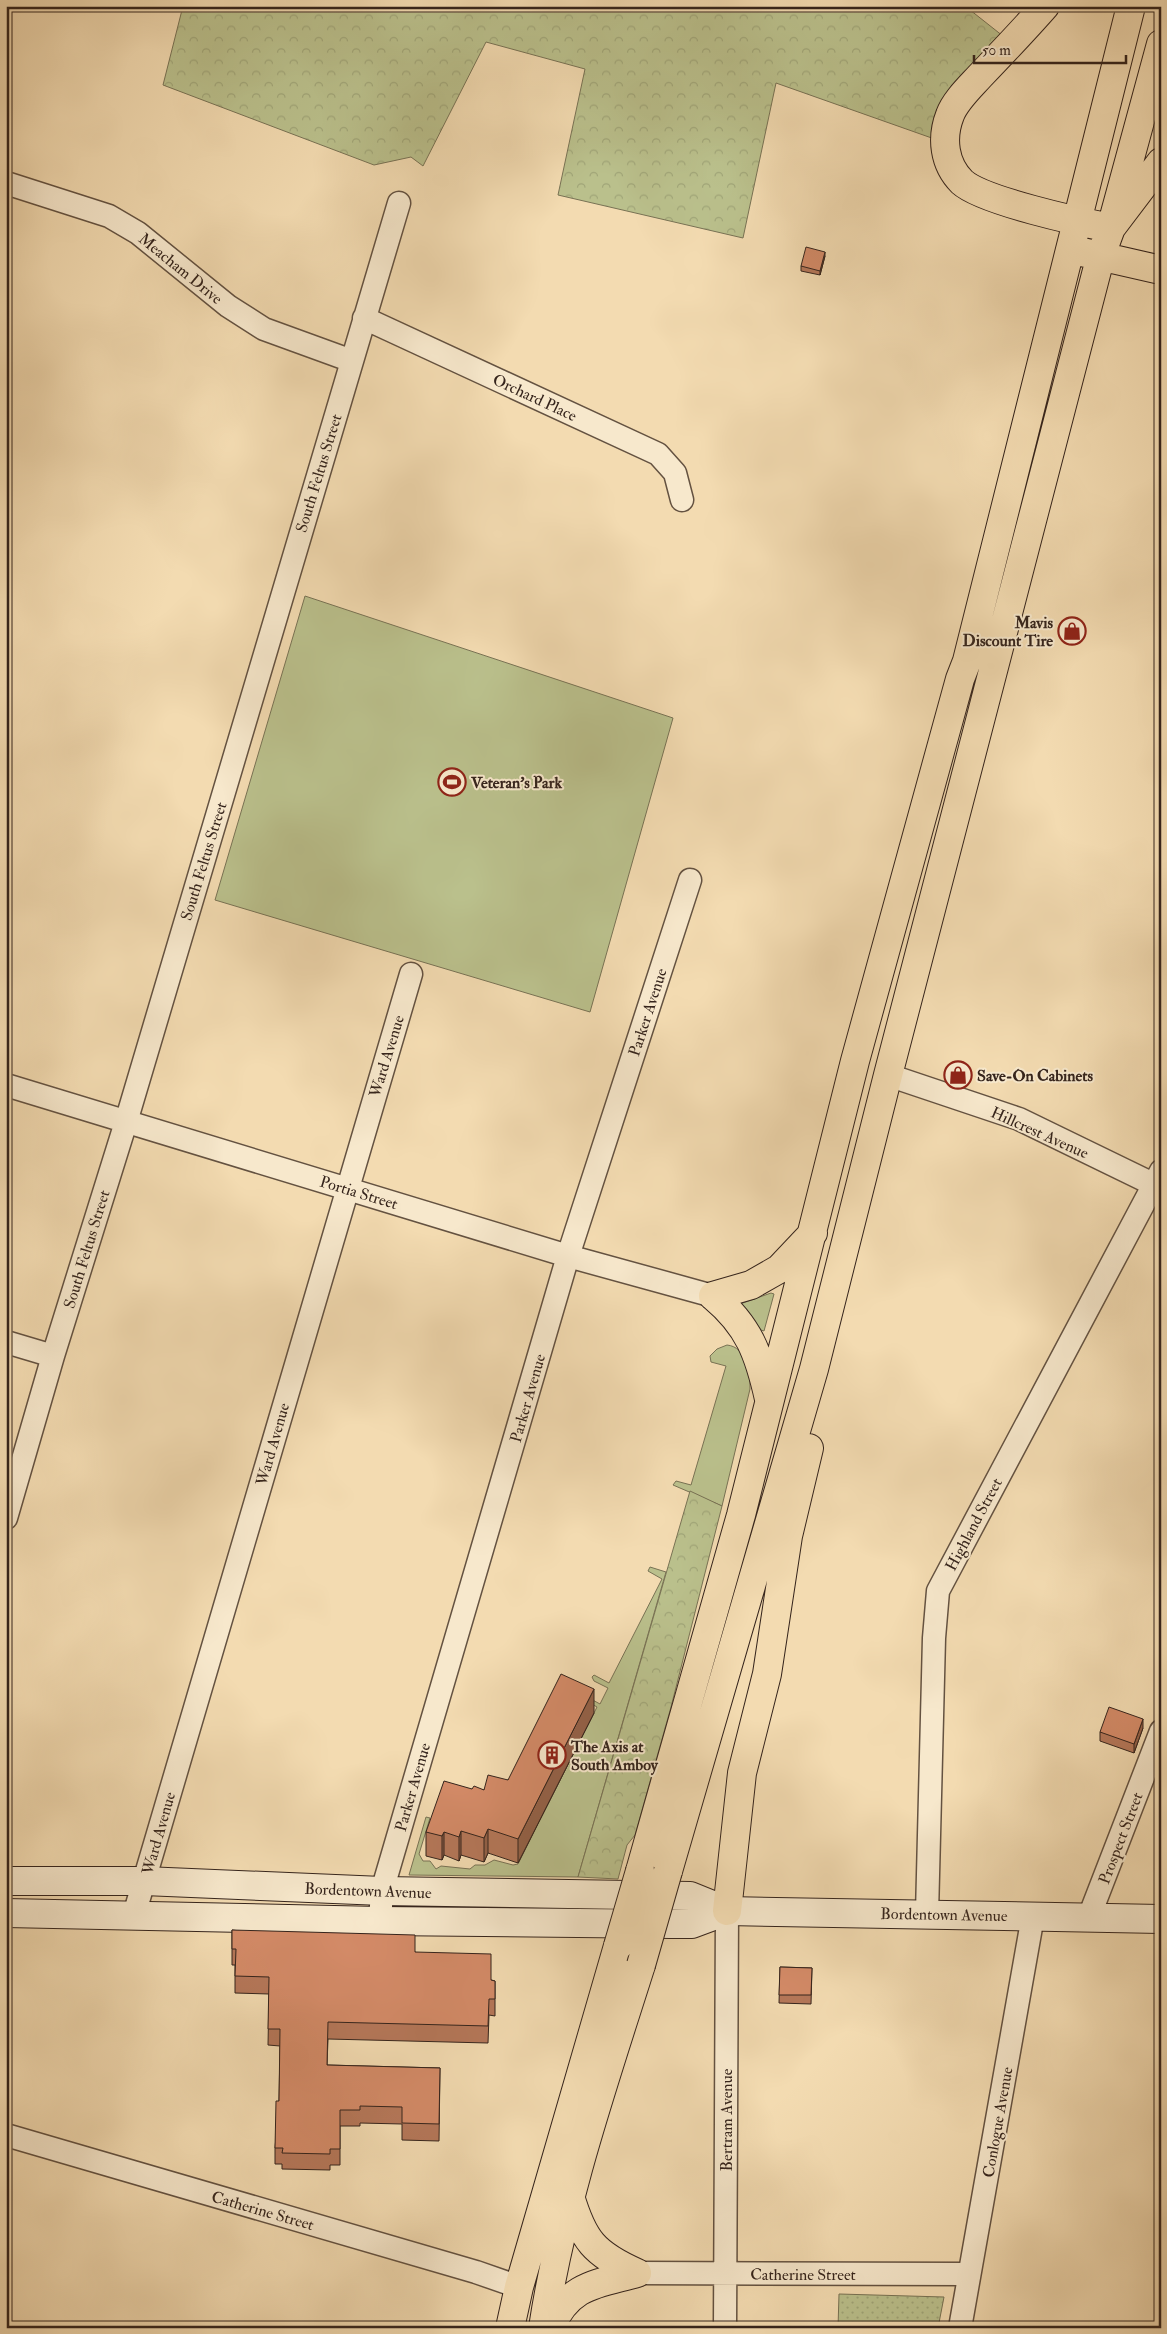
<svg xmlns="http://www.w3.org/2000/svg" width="1167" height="2334" font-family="'IM FELL Double Pica',serif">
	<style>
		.grass { fill: #bac08c; stroke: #787254 }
		.forest { fill: url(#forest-crowns); stroke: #787254 }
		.park { fill: url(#park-dots); stroke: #787254 }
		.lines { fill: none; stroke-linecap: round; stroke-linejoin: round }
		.street-casing { stroke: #645241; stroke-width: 25 }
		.secondary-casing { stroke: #35241c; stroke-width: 30 }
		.highway-casing { stroke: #35241c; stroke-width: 30 }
		.street { stroke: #f7e8cc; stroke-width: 22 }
		.secondary { stroke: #f7e8cc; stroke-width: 28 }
		.highway { stroke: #f3dbb1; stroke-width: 28 }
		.highway-bridge-casing { stroke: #35241c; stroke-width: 30; stroke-linecap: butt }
		.highway-bridge { stroke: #f3dbb1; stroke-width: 28 }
		.wall { fill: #b57759; stroke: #35241c }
		.shaded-wall { fill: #946148; stroke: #35241c }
		.building { fill: #d38a67; stroke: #35241c }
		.labels { text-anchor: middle; stroke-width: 4; stroke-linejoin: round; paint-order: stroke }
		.street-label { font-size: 16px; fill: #35241c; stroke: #f7e8cc }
		.poi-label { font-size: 16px; font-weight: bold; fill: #35241c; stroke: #f7e8cc; text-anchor: start }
	</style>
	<defs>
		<pattern id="forest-crowns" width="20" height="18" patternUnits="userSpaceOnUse" patternTransform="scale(1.25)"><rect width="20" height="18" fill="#bac08c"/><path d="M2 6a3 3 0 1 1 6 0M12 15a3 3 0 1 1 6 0" fill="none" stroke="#a0a578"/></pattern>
		<pattern id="park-dots" width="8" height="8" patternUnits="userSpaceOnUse" patternTransform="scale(1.25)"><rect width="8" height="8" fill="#bac08c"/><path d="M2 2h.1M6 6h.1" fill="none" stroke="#a0a578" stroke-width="1.8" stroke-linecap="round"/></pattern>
	</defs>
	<rect width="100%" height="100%" fill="#f3dbb1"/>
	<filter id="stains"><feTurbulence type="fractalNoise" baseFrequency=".004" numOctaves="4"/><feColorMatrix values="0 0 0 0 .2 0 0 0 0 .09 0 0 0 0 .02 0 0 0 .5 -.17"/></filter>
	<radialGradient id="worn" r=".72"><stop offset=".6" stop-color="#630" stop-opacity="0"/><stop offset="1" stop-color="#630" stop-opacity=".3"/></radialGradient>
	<path class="grass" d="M305,596L673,718L590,1012L215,900Z
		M771,1293L774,1294L764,1331L761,1330L740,1304Z
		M727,1345C747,1347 750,1373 750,1389L722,1506L673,1485L676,1481L691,1485L726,1366L711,1362L710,1356L717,1349Z
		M650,1567L666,1572L578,1877L409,1875L426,1817L430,1818L419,1854L423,1861H430L436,1869L441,1866L470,1869L475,1865H485L494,1860L513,1865L518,1864L597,1707L581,1698H589L600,1704L608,1688L594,1681L592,1677L594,1675L609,1683L662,1579L648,1571Z"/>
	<path class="forest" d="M183,6H965L1008,40L943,142L776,83L743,238L558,195L585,69L486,42L423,166L411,157L374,165L163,85Z
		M690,1491L722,1506L671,1707L635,1835L627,1845L618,1879L578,1877Z"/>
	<path class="park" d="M839,2294L944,2297L938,2328H838Z"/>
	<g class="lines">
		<g class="street-casing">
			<path id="street" d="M6,183L109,216L138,233L228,306L264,329L352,361
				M364,318L658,454L675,473L682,500
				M888,1075L1019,1119L1161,1188
				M6,1085L568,1256L713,1296
				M6,1342L53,1356
				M6,1518L53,1356L126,1122L399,203
				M927,1914L934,1638L938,1591L1161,1171
				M134,1915L411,974
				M1089,1917L1161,1731
				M380,1921L382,1891L568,1256L690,880
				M6,2135L476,2272L519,2287
				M637,2273L969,2274
				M725,2328L727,1911
				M960,2328L1033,1916"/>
		</g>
		<g class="secondary-casing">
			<path id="secondary" d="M6,1881H144L382,1891L690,1896L727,1911
				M6,1913L380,1921L671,1924H692L727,1911L1161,1919"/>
		</g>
		<g class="highway-casing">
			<path id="highway" d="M1045,6C1024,30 1002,53 980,76C970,87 955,101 950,115C941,138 944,164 962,182C983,201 1080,222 1111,228L1161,162
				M1082,252L1161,270
				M713,1296C749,1326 759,1354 769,1399
				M713,1296L751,1285L779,1269L813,1233
				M640,1871L741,1515L855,1061L960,679L967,661L1131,6
				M668,1871L814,1369L888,1075L1101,255L1111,228L1161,44
				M727,1911L742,1773L767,1674L788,1536L809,1448
				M570,2196C583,2240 594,2254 637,2273
				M510,2328L519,2287L618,1946
				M543,2328C562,2203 603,2085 641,1965
				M550,2328C569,2284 597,2284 637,2273"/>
		</g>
		<use href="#street" class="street"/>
		<use href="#secondary" class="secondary"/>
		<use href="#highway" class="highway"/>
		<g class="highway-bridge-casing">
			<path id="highway-bridge" d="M618,1946L640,1871
				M641,1965L668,1871"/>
		</g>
		<use href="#highway-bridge" class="highway-bridge"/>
	</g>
	<path class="wall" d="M825,256L820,275L801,271V266Z
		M594,1713L518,1863L488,1853L484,1862L461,1855L459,1861L444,1855L442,1860L426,1856V1832L472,1789L484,1790L508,1780Z
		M1143,1728L1134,1753L1100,1741V1732Z
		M232,1930L415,1952L491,1980L495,1981V2016L489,2015L488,2043L328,2039L327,2065L440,2068L439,2141L402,2140V2124L360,2123V2126H340V2165H330V2170L282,2169V2164H275V2148L279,2101L280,2046L268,2045L269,1994L235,1993V1965H232Z
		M780,1967L812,1968L811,2004L779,2003Z"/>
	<path class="shaded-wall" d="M825,252V256L820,275V271Z
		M594,1689V1713L518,1863V1839Z
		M1143,1719V1728L1134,1753V1744Z
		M488,1829V1853L484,1862V1838Z
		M461,1831V1855L459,1861V1837Z
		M444,1832V1855L442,1860V1836Z"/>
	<path class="building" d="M806,247L825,252L820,271L801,266Z
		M561,1674L594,1689L518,1839L488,1829L484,1838L461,1831L459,1837L444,1832L442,1836L426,1832L444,1781L472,1789L474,1786L484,1790L488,1775L508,1780Z
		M1109,1707L1143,1719L1134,1744L1100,1732Z
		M232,1930L415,1935V1952L491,1954V1980L495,1981V1999H489L488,2026L328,2022L327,2065L440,2068L439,2124L402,2123V2107L360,2106V2110H340V2149H330V2154L282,2153L283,2148H275L276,2101H279L280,2029H268L269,1977L235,1976L236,1949H232Z
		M780,1967L812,1968L811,1995H779Z"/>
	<defs>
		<g id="shop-ring" transform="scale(1.4375)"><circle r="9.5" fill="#f7e8cc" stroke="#8f2418" stroke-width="1.5"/><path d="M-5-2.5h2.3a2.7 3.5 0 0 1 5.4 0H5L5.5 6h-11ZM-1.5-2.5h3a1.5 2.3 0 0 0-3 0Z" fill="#8f2418"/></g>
		<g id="stadium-ring" transform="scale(1.4375)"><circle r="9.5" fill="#f7e8cc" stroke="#8f2418" stroke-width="1.5"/><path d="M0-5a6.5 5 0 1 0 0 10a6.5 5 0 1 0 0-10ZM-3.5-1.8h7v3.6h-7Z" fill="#8f2418"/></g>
		<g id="building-ring" transform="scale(1.4375)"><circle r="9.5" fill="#f7e8cc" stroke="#8f2418" stroke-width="1.5"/><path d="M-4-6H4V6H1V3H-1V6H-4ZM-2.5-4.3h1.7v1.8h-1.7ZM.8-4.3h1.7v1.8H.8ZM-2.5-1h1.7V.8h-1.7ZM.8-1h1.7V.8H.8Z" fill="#8f2418"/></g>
	</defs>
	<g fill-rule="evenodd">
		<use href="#shop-ring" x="1072" y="631"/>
		<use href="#stadium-ring" x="452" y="782"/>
		<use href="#shop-ring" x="958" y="1075"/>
		<use href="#building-ring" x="552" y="1755"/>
	</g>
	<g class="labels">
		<g class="street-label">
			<text transform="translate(181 268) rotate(39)" y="6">Meacham Drive</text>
			<text transform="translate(535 397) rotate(25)" y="6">Orchard Place</text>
			<text transform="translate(318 473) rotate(-73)" y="6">South Feltus Street</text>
			<text transform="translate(203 861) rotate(-73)" y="6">South Feltus Street</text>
			<text transform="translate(647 1012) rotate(-72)" y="6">Parker Avenue</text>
			<text transform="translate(386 1056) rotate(-73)" y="6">Ward Avenue</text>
			<text transform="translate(1040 1132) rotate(24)" y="6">Hillcrest Avenue</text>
			<text transform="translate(359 1192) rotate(17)" y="6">Portia Street</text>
			<text transform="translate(86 1249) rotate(-73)" y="6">South Feltus Street</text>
			<text transform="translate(527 1398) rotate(-74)" y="6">Parker Avenue</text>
			<text transform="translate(272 1444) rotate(-74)" y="6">Ward Avenue</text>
			<text transform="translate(973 1524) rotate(-62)" y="6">Highland Street</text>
			<text transform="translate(412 1787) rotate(-74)" y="6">Parker Avenue</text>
			<text transform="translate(158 1833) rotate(-74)" y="6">Ward Avenue</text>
			<text transform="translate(1120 1838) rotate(-69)" y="6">Prospect Street</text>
			<text transform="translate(368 1890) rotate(2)" y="6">Bordentown Avenue</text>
			<text transform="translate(944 1914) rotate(1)" y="6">Bordentown Avenue</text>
			<text transform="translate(726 2120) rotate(-90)" y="6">Bertram Avenue</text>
			<text transform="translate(997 2122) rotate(-80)" y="6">Conlogue Avenue</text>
			<text transform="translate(263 2210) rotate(16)" y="6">Catherine Street</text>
			<text x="803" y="2280">Catherine Street</text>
		</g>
		<g class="poi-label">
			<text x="1053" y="628" text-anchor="end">Mavis<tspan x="1053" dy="18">Discount Tire</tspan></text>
			<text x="471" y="788">Veteran's Park</text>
			<text x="977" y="1081">Save-On Cabinets</text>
			<text x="571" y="1752">The Axis at<tspan x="571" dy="18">South Amboy</tspan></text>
		</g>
	</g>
	<rect width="1167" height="2334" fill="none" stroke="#f3dbb1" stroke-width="25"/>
	<rect x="8" y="8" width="1152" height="2319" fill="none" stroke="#35241c" stroke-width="2.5"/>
	<rect x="12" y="12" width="1142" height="2309" fill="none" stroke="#35241c"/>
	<path d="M974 55v8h152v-8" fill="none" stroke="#35241c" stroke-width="2.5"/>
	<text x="982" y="55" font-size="15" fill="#35241c" stroke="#f7e8cc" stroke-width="4" paint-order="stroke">50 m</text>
	<rect width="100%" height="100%" filter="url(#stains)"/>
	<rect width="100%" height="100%" fill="url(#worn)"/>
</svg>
